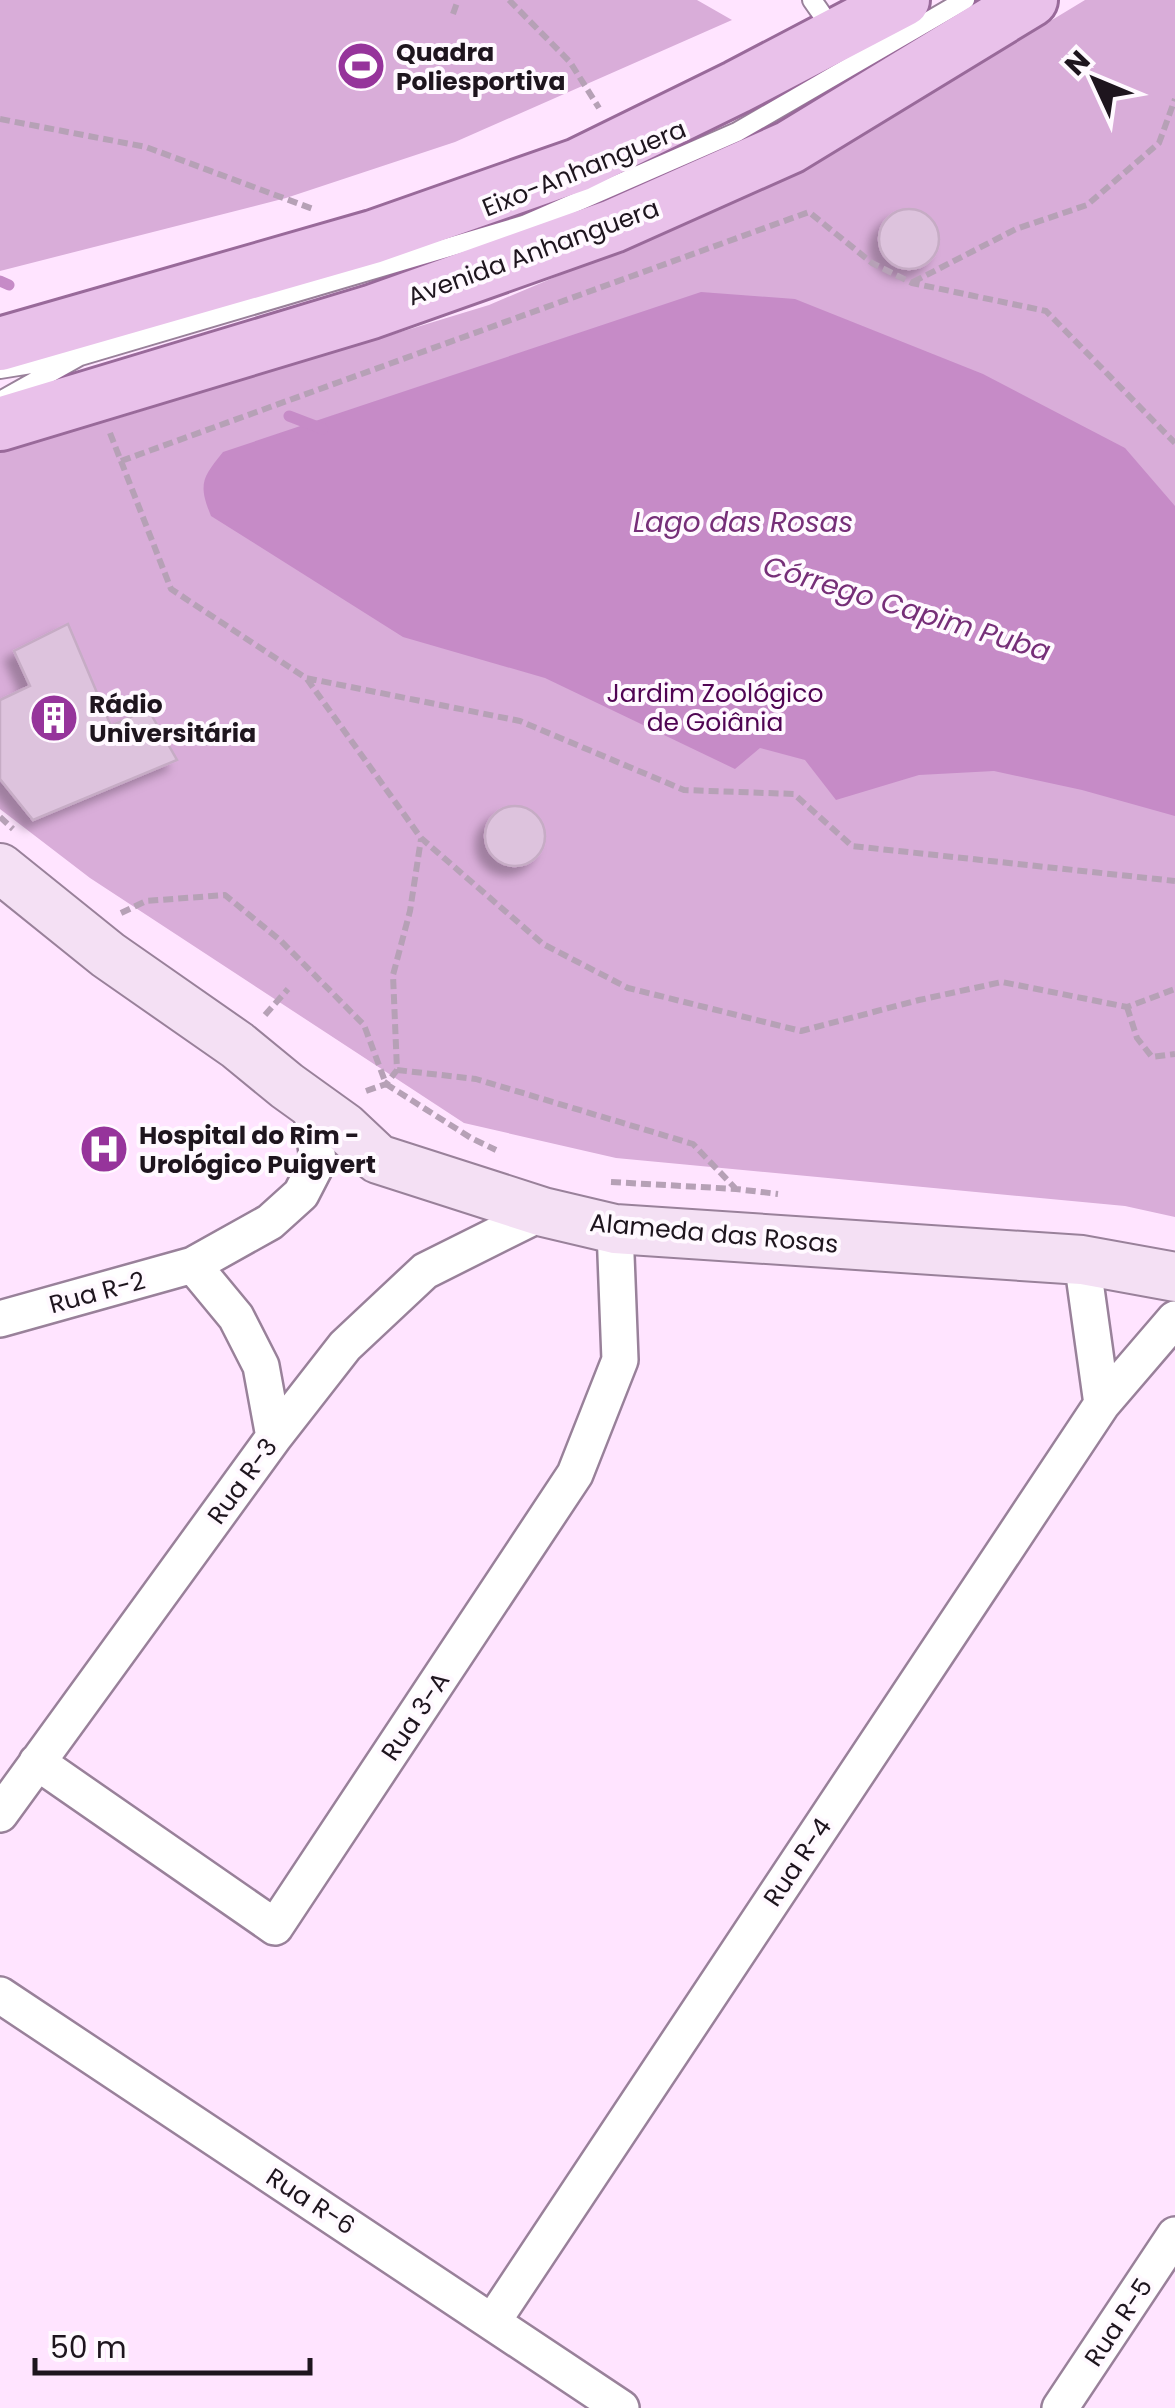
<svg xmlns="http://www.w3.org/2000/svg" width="1175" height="2408" font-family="Poppins,sans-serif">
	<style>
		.green { fill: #d9add9 }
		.water { fill: #c68bc7 }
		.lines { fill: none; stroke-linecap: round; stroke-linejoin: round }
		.stream { stroke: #c68bc7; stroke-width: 11 }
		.building { fill: #ddc3dd; stroke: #c6acc5; stroke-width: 2.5; filter: url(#shadow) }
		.lane-casing { stroke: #99819a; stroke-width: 22 }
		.street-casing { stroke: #99819a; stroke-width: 40 }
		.secondary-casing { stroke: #99819a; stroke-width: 52 }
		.primary-casing { stroke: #996a9a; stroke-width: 58 }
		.path { stroke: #b6a1b6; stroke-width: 6; stroke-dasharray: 10 5; stroke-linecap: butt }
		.lane { stroke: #fff; stroke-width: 18 }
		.street { stroke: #fff; stroke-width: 35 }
		.secondary { stroke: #f4e0f4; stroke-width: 48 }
		.primary { stroke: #e9c1ea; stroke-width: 52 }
		.labels { text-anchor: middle; stroke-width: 8; stroke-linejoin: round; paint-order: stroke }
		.poi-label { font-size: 25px; font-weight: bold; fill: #1e151e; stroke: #fff9ff; text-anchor: start }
		.street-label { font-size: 25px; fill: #1e151e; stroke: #fff9ff }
		.park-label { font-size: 25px; fill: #500453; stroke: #fff9ff }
		.water-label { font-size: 28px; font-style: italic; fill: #762f78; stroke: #fff9ff }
	</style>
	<defs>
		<filter id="shadow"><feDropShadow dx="-9" dy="9" stdDeviation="5" flood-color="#0004"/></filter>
	</defs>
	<rect width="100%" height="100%" fill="#ffe4ff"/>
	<path class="green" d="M0,0H697L732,20L455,142L286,198L0,271Z
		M1085,0H1175V1217L1125,1206L616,1158L464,1123L90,878L0,809V448L122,417L489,305L794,176Z"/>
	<path class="water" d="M701,292L795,299L983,374L1125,448L1175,506V816L1082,790L994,771L919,775L836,800L805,760L760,748L735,769L545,678L403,637L211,516C198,484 202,478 223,452Z"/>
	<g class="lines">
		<path class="stream" d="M0,281L9,285
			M289,416L323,429"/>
	</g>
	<path class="building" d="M879 239a30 30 0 1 1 60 0a30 30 0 1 1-60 0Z
		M68,624L111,726L148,709L177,760L33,820L0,779V700L30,686L14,651Z
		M485 836a30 30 0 1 1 60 0a30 30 0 1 1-60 0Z"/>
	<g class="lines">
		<g class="lane-casing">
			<path id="lane" d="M812,0L833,30
				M80,356L524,225L737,132L965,0
				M0,369L80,356L0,401"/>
		</g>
		<g class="street-casing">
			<path id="street" d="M1082,1260L1102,1404
				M193,1265L236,1317L261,1366L274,1437
				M0,1319L193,1265L270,1222L301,1194L318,1161L311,1104
				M37,1762L275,1927L575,1474L620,1360L615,1229
				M0,1814L274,1437L345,1346L425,1271L543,1212
				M0,1995L621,2408
				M493,2321L1102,1404L1175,1319
				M1060,2408L1175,2235"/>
		</g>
		<g class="secondary-casing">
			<path id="secondary" d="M0,868L108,955L237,1045L287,1086L344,1127L378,1159L543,1212L615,1229L1082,1260L1175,1277"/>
		</g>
		<g class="primary-casing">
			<path id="primary" d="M0,344L373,237L578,165L737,87L903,0
				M0,424L371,312L613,226L790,147L1031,0"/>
		</g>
		<path class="path" d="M509,0L570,62L599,108
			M453,14L458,0
			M0,119L146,147L313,209
			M913,282L1016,229L1087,205L1159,143L1175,99
			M110,433L171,589L306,678L520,721L684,790L794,794L852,846L1175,881
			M121,461L809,212L872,263L912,283L1046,311L1175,443
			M307,679L421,838L543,944L628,988L801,1031L919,1000L1002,982L1127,1007L1175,989
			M0,817L13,829
			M121,913L146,901L225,895L281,941L364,1025L386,1084L471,1138L496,1150
			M1127,1007L1137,1038L1152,1057L1175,1054
			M265,1015L288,989
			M397,1070L476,1079L693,1144L735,1188
			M366,1091L386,1084L397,1070L393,975L410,911L421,839
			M611,1182L736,1189L778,1194"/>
		<use href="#lane" class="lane"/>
		<use href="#street" class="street"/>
		<use href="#secondary" class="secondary"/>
		<use href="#primary" class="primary"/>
	</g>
	<defs>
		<g id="stadium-disc" transform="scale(2.5)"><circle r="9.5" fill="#96349b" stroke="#fff9ff"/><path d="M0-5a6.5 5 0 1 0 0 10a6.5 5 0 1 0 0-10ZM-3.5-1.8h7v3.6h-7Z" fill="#fff"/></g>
		<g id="building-disc" transform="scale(2.5)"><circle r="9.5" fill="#96349b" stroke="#fff9ff"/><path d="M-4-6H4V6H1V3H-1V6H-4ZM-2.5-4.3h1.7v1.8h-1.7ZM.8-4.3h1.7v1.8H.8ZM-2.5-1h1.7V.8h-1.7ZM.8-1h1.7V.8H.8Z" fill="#fff"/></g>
		<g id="hospital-disc" transform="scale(2.5)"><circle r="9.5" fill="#96349b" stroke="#fff9ff"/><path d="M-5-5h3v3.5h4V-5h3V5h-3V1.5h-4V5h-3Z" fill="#fff"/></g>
	</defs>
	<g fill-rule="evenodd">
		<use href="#stadium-disc" x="361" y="66"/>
		<use href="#building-disc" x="54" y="718"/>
		<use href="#hospital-disc" x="104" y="1149"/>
	</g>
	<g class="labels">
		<g class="poi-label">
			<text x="396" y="61">Quadra<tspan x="396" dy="29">Poliesportiva</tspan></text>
			<text x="89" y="713">Rádio<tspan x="89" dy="29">Universitária</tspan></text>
			<text x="139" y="1144">Hospital do Rim -<tspan x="139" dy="29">Urológico Puigvert</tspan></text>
		</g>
		<g class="street-label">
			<text transform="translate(584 168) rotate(-22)" y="9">Eixo-Anhanguera</text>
			<text transform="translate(533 252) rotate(-20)" y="9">Avenida Anhanguera</text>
			<text transform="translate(714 1233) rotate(5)" y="9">Alameda das Rosas</text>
			<text transform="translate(97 1292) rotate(-15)" y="9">Rua R-2</text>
			<text transform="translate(242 1481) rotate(-54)" y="9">Rua R-3</text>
			<text transform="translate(415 1716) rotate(-56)" y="9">Rua 3-A</text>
			<text transform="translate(797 1862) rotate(-56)" y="9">Rua R-4</text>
			<text transform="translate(311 2201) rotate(33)" y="9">Rua R-6</text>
			<text transform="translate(1118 2322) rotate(-56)" y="9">Rua R-5</text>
		</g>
		<g class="park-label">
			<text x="715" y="702">Jardim Zoológico<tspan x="715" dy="29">de Goiânia</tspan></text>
		</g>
		<g class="water-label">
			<text x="743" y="532">Lago das Rosas</text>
			<text transform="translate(907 608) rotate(17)" y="10">Córrego Capim Puba</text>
		</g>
	</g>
	<g transform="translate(1095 80) rotate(314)" stroke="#fff9ff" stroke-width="8" paint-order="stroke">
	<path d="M0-8L18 38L0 25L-18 38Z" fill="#1e151e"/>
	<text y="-15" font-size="28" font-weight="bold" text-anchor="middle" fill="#1e151e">N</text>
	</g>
	<path d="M35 2358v15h275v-15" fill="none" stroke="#1e151e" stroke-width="5"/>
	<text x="50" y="2358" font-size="30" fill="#1e151e" stroke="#fff9ff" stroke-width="8" paint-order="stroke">50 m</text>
</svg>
